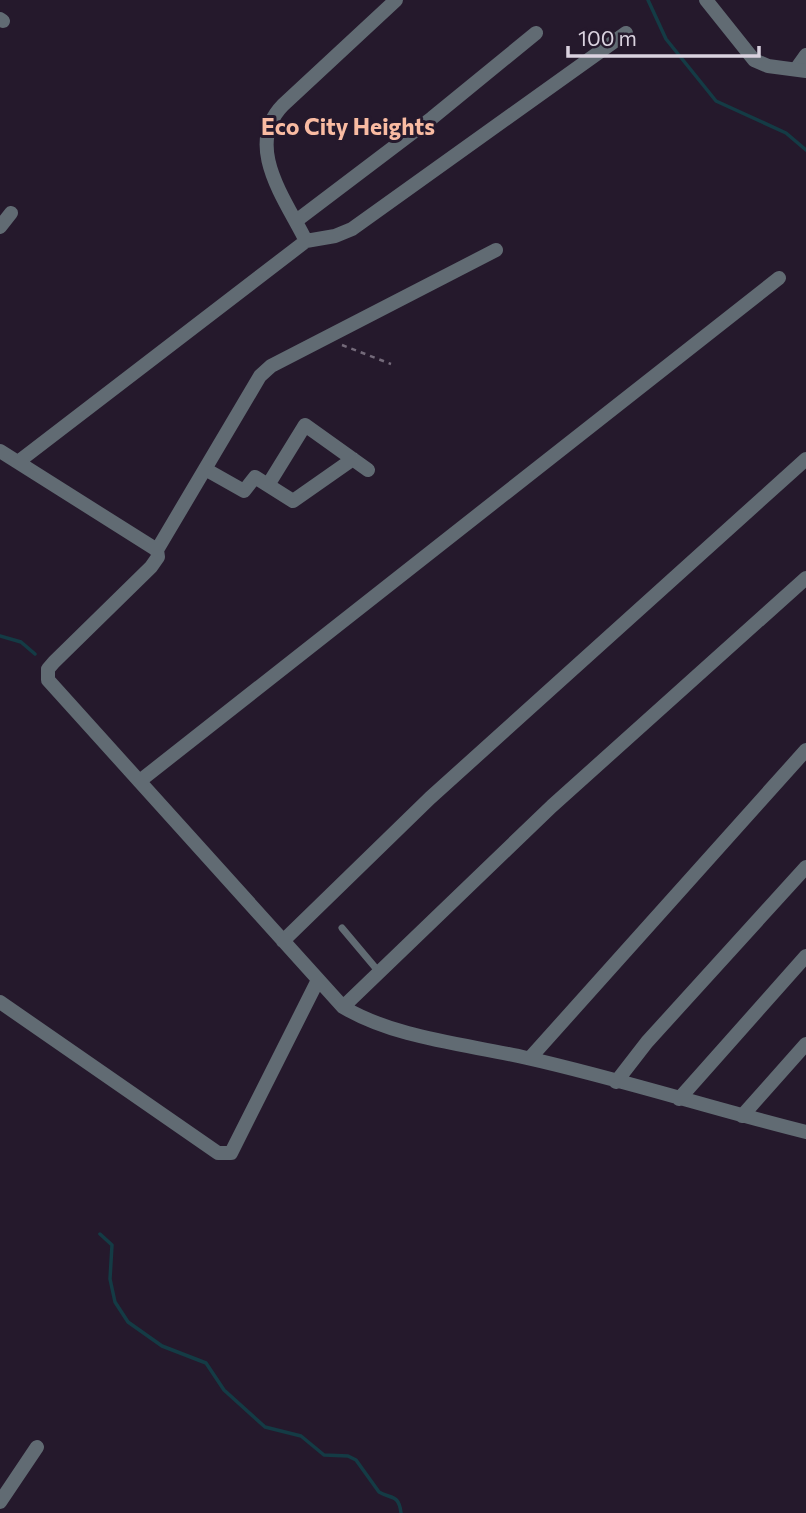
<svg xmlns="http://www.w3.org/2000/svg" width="806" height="1513" font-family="Commissioner,sans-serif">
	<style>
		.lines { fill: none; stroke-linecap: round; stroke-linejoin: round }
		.stream { stroke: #143b45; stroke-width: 3.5 }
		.path { stroke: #746a7a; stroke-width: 2.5; stroke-dasharray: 5 5; stroke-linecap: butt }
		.service { stroke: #616b73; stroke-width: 7 }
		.minor { stroke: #616b73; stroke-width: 14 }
		.tertiary { stroke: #616b73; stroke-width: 14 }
		.labels { text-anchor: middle; stroke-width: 6; stroke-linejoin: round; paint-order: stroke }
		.neighbourhood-label { font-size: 23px; font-weight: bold; fill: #f9bba2; stroke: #25192c }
	</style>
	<rect width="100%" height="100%" fill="#25192c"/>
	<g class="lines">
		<path class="stream" d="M648,0L666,39L716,101L786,133L806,150
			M0,636L21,642L35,654
			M100,1234L112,1245L110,1279L115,1302L128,1322L162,1346L206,1363L224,1390L265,1427L301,1436L324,1455L348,1456L356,1460L379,1492C391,1499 399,1494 401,1513"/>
		<path class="path" d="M342,345L391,364"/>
		<path class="service" d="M342,928L379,972"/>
		<path class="minor" d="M0,19L3,21
			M796,69L806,55
			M296,221L432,118L536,33
			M0,227L11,213
			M306,241C286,200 243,146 283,105L396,0
			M0,451L157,550L158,557L151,567L54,662L48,669V680L343,1007C397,1039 467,1044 527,1058C621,1079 713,1109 806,1132
			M18,462L306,241L335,236L352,229L626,33
			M205,469L244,491L255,477L293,501L353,459
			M268,485L305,425L368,470
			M157,550L260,376L271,366L496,250
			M141,780L779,278
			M283,941L430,798L806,459
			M0,1002L218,1153H231L318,980
			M343,1007L552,806L806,578
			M530,1058L806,750
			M616,1082L647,1042L806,867
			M679,1099L806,956
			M742,1116L806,1044
			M0,1502L37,1447"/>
		<path class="tertiary" d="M706,0L754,60L768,66L806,71"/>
	</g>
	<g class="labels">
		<g class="neighbourhood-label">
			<text x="348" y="135">Eco City Heights</text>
		</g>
	</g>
	<path d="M568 46v10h191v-10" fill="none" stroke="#dad2df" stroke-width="3.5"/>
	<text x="578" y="46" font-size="21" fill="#dad2df" stroke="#25192c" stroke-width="5" paint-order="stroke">100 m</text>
</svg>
